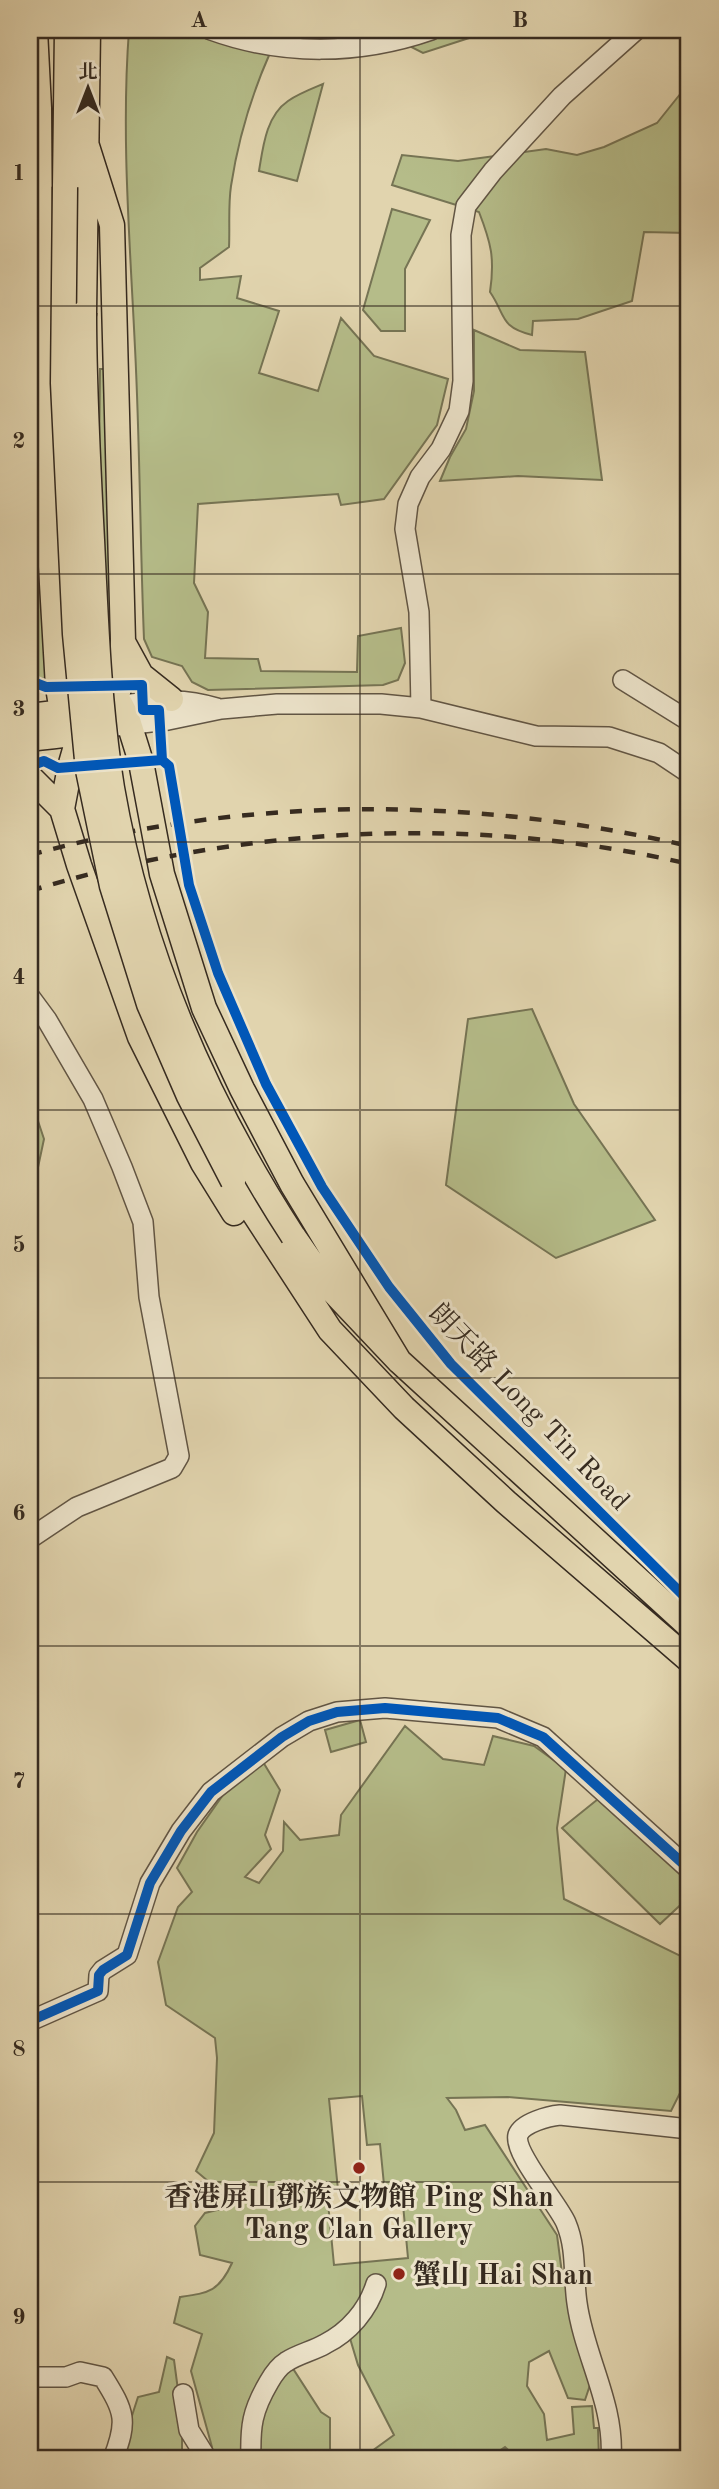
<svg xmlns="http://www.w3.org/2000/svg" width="719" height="2489" font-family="'Old Standard TT','Noto Serif TC',serif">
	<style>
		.green { fill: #b5bc89; stroke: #767454; stroke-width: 2; fill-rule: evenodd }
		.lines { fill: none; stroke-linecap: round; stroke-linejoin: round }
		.minor-casing { stroke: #615544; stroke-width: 22 }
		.major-casing { stroke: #362b20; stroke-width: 27 }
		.minor { stroke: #ece3ca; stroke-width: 19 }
		.major { stroke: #e1d4ae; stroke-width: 24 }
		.rail { stroke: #362b20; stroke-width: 4.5; stroke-dasharray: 12 12; stroke-linecap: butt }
		.major-bridge-casing { stroke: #362b20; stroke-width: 27; stroke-linecap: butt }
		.major-bridge { stroke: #e1d4ae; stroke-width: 24 }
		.cycleway-casing { stroke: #ece3ca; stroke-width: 15 }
		.cycleway { stroke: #0057b8; stroke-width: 10 }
		.grid { fill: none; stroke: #362b20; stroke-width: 2; stroke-opacity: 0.55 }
		.poi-dot { fill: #8f2418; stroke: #ece3ca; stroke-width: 2.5 }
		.labels { text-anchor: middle; stroke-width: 6; stroke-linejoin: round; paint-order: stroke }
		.street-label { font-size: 28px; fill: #362b20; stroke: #ece3ca }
		.poi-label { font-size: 28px; font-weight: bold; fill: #362b20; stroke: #ece3ca }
		.neatline { fill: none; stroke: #362b20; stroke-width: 2.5 }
		.grid-label { font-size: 23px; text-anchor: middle; font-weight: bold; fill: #362b20 }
	</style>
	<rect width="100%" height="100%" fill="#e1d4ae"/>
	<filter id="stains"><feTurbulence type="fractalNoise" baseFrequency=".00286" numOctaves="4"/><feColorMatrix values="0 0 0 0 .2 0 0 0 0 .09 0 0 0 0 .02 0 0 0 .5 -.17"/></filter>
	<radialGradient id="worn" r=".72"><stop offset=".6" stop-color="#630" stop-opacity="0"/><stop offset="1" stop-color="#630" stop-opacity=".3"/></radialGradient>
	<path class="green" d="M129,30H195L229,43L270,53C251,96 238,140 231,186C228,206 230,227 229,247L200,268V280L241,276L237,298L279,311L259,373L318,391L341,318L374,356L448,379L437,425L384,499L341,505L338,494L198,504L194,583L208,612L205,658L258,659L261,671L357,672L358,636L401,628L405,663L398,680L383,685L208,690L192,682L182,666L152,657L144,639C140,542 140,445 135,348C130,242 121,135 129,30Z
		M296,30H482L469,38L423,53L378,30L338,37H301Z
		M689,83V278L688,233L644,232L632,301L578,319L533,321L532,335C499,327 506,315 490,292C495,258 491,243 479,212L392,185L402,155L458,161L546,149L577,155L604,147L657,123Z
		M323,84L297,181L259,171C263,147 266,116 288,101C298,94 311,89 323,84Z
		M392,209L430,220L405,269V331H381L363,310Z
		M474,330L520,350L585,352L602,480L518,476L440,481L450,457L466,429L474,391Z
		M100,369H106L116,665L109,674L99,462Z
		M30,408L50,679L30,678Z
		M532,1009L574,1104L655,1220L556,1258L446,1185L468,1019Z
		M30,1097L44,1139L30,1205Z
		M360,1720L366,1742L331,1752L325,1730Z
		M405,1726L443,1759L484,1765L493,1736L534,1746L566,1769L557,1828L564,1899L689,1960V2075L671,2111L508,2097L447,2098L456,2110L465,2130L485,2125L557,2235L563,2281L575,2270L596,2367L585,2400L568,2398L549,2351L529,2362L527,2386L544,2414L547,2440L574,2434L572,2407L592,2406L594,2428H598L599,2459H518L505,2447L487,2459H361L394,2435L358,2365L349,2335L292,2367L321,2412L330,2418V2459H210L212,2447L191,2371L202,2334L174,2323L180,2297C208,2293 219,2292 232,2263L200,2255L195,2226L205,2213L225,2208L221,2192L196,2171L214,2133L217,2058L215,2038L166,2005L158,1962L178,1907L192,1892L177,1868L197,1832L230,1785L263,1762L280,1790L265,1835L271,1849L245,1877L259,1883L283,1851L284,1822L300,1840L339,1835L341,1815ZM362,2096L367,2145L380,2144L385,2195L402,2194L408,2258L334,2265L327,2192L338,2190L329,2099Z
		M603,1795L689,1879V1897L660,1924L562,1828Z
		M167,2357L174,2360L182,2420V2459H118L138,2397L159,2392Z"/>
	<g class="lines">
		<g class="minor-casing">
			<path id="minor" d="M211,30C283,56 359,55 431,30
				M623,680L689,721
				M121,705C158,701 180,697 217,708
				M421,708L419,612L405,529L408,504L420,477L441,449L459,411L463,381L461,235L466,206L493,171L562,96L636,30
				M116,726L168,720L221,709L277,704H381L421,708L536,736L609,737L659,753L689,773
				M30,997L47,1020L93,1099L122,1167L143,1222L149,1297L179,1456L172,1468L77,1507L32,1537L30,1536
				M30,2021L98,1991L99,1975L103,1970L127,1955L150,1883L181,1831L211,1792L282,1737L309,1721L337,1712L385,1708L498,1718L543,1737L689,1869
				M30,2377H66L80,2372L103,2377C125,2412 128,2421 113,2459
				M183,2394L189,2430L207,2459
				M251,2459C250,2426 252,2411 269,2382C273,2375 278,2367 286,2362C298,2354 313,2351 325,2344C349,2332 368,2310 376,2284
				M611,2459C615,2404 584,2356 577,2303C573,2276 577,2249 566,2223C558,2204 513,2153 518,2135C522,2123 549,2116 560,2115L689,2129"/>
		</g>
		<g class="major-casing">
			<path id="major" d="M35,30L39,108L41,394L58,687L62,712L73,732
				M65,187L67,30
				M84,313L88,30
				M123,642L141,675L171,699
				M30,716L121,705L127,717L141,762L162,874L204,1008L242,1089L292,1184L399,1361
				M30,739C44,737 85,734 95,728C123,712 121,669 123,641L112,225L87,146
				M30,777L62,809L79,865L140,1037L203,1163L234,1213
				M62,809L70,767L84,718
				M233,1181L330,1330L404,1408L506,1502L689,1660
				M293,1236L328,1286L399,1361L689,1626"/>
		</g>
		<use href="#minor" class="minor"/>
		<use href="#major" class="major"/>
		<path class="rail" d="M30,855C247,795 471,796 689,846
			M30,891C241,826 474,814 689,864"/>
		<g class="major-bridge-casing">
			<path id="major-bridge" d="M65,187L63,383L75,634L88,770L112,886L149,1004L189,1096L233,1181
				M84,313C84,389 88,464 92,540C96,623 99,706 112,788C140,950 204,1099 293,1236"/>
		</g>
		<use href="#major-bridge" class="major-bridge"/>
		<g class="cycleway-casing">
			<path id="cycleway" d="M30,690L33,682L46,687L142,685L143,710H159L162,760L169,766L189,885L218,973L266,1084L322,1187L389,1287L451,1364L689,1601
				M30,766L44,761L58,768L162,760
				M30,2021L98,1991L99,1975L103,1970L127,1955L150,1883L181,1831L211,1792L282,1737L309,1721L337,1712L385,1708L498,1718L543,1737L689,1869"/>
		</g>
		<use href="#cycleway" class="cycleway"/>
	</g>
	<path class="grid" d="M360,30V2459M30,306H689M30,574H689M30,842H689M30,1110H689M30,1378H689M30,1646H689M30,1914H689M30,2182H689"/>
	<g class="poi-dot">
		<circle cx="359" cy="2168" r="7"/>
		<circle cx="399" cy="2274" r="7"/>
	</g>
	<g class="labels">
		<g class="street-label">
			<text transform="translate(530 1406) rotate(46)" y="10">朗天路 Long Tin Road</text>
		</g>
		<g class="poi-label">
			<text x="359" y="2206">香港屏山鄧族文物館 Ping Shan<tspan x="359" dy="32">Tang Clan Gallery</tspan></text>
			<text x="413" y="2284" text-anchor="start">蟹山 Hai Shan</text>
		</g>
	</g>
	<rect width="719" height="2489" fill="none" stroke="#e1d4ae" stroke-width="77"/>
	<g transform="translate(88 88)" stroke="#ece3ca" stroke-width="5" paint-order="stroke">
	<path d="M0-5L12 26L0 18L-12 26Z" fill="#362b20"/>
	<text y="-10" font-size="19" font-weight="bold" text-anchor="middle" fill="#362b20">北</text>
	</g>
	<rect x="38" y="38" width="642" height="2412" class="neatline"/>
	<g class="grid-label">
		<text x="199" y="27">A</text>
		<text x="520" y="27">B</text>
		<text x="19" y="180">1</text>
		<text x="19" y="448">2</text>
		<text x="19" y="716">3</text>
		<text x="19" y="984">4</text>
		<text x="19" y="1252">5</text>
		<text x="19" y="1520">6</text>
		<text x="19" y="1788">7</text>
		<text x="19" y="2056">8</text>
		<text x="19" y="2324">9</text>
	</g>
	<rect width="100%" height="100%" filter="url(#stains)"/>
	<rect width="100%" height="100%" fill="url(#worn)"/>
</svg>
